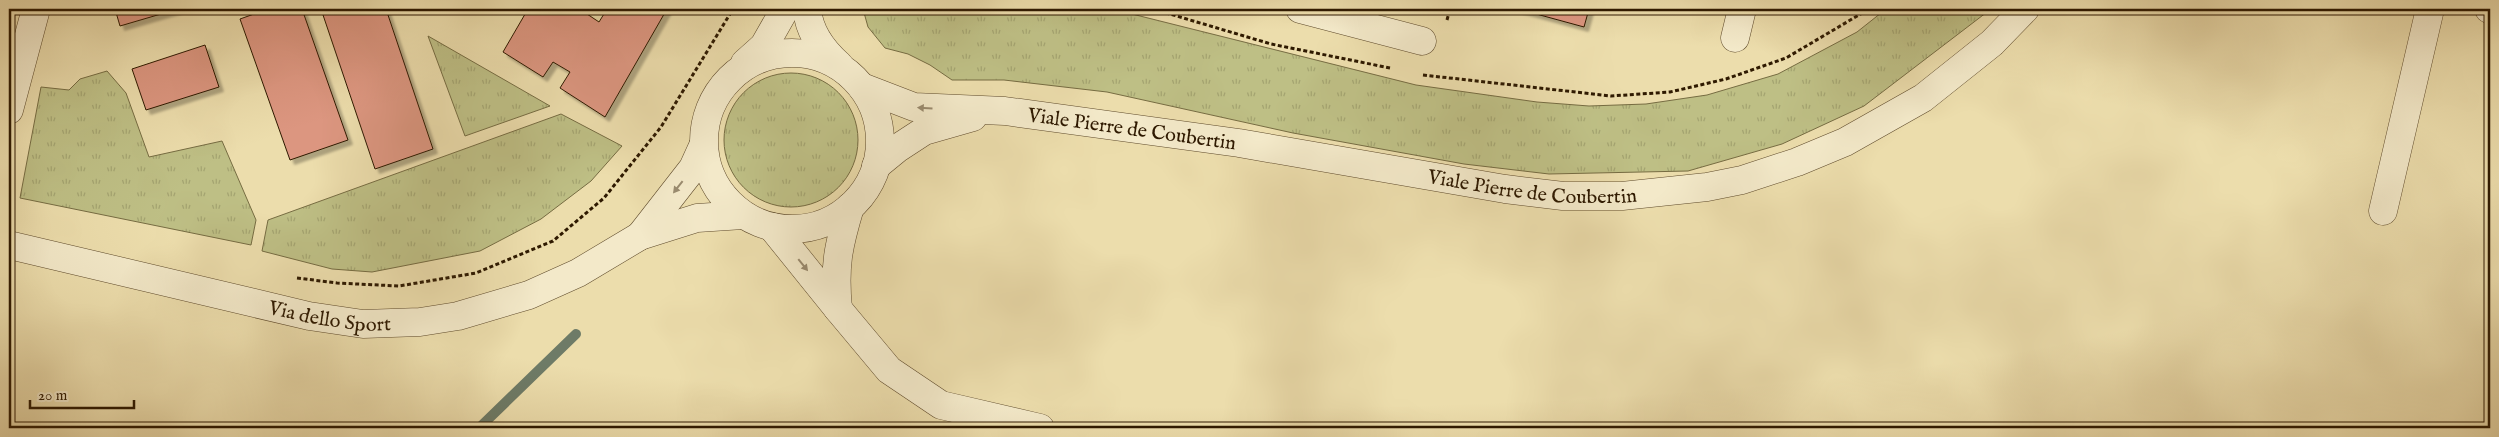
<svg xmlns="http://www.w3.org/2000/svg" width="2499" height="437" font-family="'IM FELL English',serif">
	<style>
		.grass { fill: url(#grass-tufts); stroke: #766c42 }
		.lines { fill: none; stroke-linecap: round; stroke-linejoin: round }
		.stream { stroke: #6e7b67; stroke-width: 10 }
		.building { fill: #dc9680; stroke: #2e1900; filter: url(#shadow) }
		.minor-casing { stroke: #5e4a2b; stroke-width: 29 }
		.path { stroke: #2e1900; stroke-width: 3; stroke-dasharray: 4 2.5; stroke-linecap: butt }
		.minor { stroke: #f3e9c9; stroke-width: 28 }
		.oneway { fill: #9a8b6f }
		.labels { text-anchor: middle; stroke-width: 4; stroke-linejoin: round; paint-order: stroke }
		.street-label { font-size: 20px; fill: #2e1900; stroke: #f3e9c9 }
	</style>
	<defs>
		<pattern id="grass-tufts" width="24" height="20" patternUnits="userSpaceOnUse" patternTransform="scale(1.25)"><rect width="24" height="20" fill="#bebf85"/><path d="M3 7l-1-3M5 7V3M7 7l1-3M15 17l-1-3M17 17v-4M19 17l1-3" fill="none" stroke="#a4a471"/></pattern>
		<filter id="shadow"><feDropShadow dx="4.5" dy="4.5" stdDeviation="1" flood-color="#0004"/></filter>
	</defs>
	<rect width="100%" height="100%" fill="#ecddac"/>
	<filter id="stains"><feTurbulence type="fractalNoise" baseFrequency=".004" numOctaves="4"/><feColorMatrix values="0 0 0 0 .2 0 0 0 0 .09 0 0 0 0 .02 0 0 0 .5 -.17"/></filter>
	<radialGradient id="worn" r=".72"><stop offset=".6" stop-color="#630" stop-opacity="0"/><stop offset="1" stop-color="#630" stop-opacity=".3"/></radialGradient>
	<path class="grass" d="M863,9H1112L1416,85L1537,102L1589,106L1646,104L1707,95L1778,74L1857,32L1886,9H1991L1864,106L1782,144L1688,171L1549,174L1464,164L1293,133L1107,92L1004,80H952L930,65L908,54L885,48L868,27Z
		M428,36L550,106L465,136Z
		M107,71L126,93L149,157L222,141L256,220L251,245L20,198L41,87L69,90L80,79Z
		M724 140a67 67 0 1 1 134 0a67 67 0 1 1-134 0Z
		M561,114L622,146L591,181L541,219L480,251L372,272L332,269L262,251L268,220Z"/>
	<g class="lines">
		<path class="stream" d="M479,428L576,334"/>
	</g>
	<path class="building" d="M115,9H178L120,26Z
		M268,9H302L348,140L290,160L240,19Z
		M321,9H386L433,149L375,169Z
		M528,9H586L584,12L599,22L607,9H667L605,117L560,88L570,72L553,62L543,77L503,52Z
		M1518,9H1589L1584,27Z
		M205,45L219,87L146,110L132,69Z"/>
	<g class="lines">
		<g class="minor-casing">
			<g id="minor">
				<path d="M807,9C809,32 822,50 839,65"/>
				<path d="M1300,9L1422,41"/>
				<path d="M2489,9H2490"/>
				<path d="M1735,38L1742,9"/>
				<circle cx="792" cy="141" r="88"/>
				<path d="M745,63L764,46L785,9"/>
				<path id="s1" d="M862,87L914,107L1005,111L1239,143L1505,189L1563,196H1622L1707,187L1742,180L1797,162L1845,142L1923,98L1992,43L2025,9"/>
				<path d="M9,110L36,9"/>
				<path d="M876,166L898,148L924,131L973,117"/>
				<path d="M2383,211L2430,9"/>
				<path d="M772,227L838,309C834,266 838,247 850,207"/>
				<path d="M640,236L693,168L703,146"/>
				<path id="s2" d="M9,245L309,316L363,324L420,322L458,316L529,295L578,273L640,236L697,218L743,215"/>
				<path d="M838,309L889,370L941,405L1040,428"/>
			</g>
		</g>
		<path class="path" d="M1153,9L1271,44L1390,68
			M1447,20L1450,9
			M1423,75L1611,96L1670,92L1726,79L1786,58L1869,9
			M297,278L337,283L399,286L476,273L553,241L604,198L661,127L733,9"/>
		<use href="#minor" class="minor"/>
	</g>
	<defs><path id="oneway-solid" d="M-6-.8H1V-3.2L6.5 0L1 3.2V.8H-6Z" transform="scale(1.25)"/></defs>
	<g class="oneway">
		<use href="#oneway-solid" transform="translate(925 108) rotate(-177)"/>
		<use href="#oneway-solid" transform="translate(678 187) rotate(128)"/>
		<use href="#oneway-solid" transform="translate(803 265) rotate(51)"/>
	</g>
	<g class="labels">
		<g class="street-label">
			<text dy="7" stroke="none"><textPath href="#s1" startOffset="275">Viale Pierre de Coubertin</textPath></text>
			<text dy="7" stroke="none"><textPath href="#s1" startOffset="680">Viale Pierre de Coubertin</textPath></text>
			<text dy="7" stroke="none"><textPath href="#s2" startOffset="329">Via dello Sport</textPath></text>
		</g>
	</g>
	<rect width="2499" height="437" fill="none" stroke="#ecddac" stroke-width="30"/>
	<rect x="10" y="10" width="2479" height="417" fill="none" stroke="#2e1900" stroke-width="2.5"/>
	<rect x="15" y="15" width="2469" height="407" fill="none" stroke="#2e1900"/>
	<path d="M30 400v8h104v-8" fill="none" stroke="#2e1900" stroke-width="2.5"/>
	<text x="38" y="400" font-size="15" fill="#2e1900" stroke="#f3e9c9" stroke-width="4" paint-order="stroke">20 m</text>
	<rect width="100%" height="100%" filter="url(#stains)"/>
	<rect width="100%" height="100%" fill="url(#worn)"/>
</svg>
